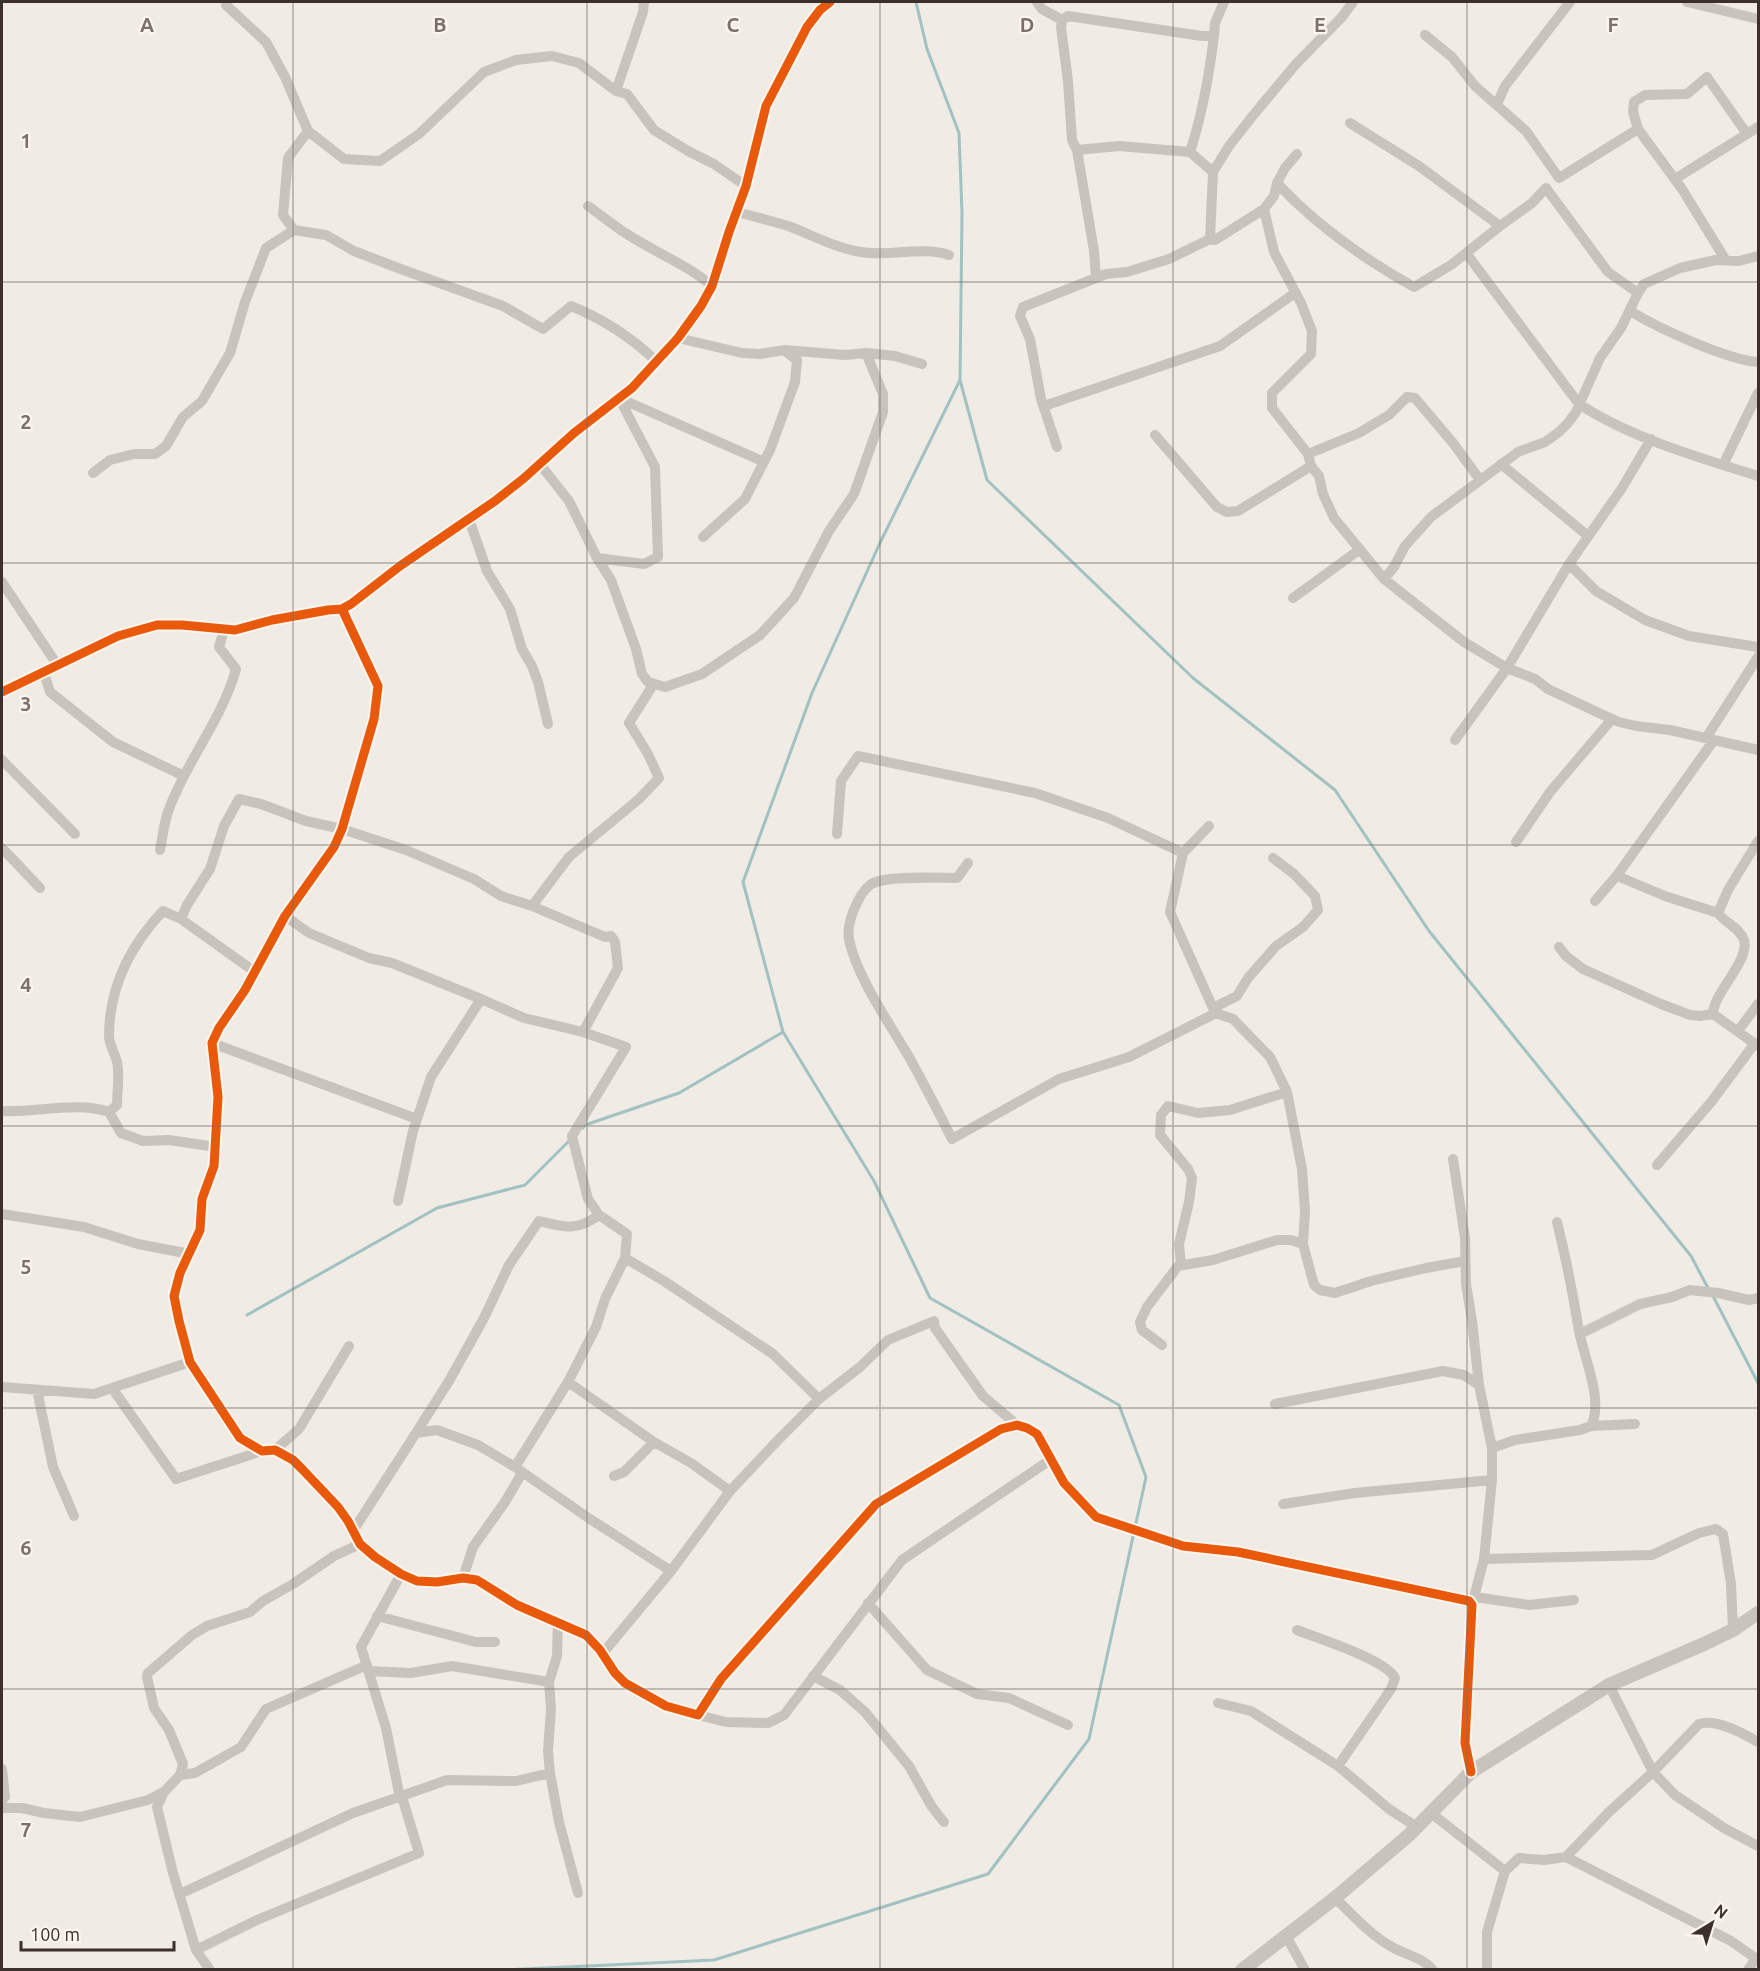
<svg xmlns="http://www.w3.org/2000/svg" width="1760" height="1971" font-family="Ubuntu,sans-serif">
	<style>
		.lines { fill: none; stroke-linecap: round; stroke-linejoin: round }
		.stream { stroke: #a1c2c1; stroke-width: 3 }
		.minor { stroke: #c9c3be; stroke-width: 10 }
		.tertiary { stroke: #c9c3be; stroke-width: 14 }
		.cycleway-casing { stroke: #fbf5ee; stroke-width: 13 }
		.cycleway { stroke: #e8590c; stroke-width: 9 }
		.grid { fill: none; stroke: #7a716c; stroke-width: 1.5; stroke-opacity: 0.55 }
		.grid-label { font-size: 20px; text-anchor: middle; font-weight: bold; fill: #7a716c; stroke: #fbf5ee; stroke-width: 4.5; stroke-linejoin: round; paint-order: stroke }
	</style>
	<rect width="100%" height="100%" fill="#f0ebe5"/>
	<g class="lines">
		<path class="stream" d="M916,2L927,49L959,133L962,213L960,380L987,480L1193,678L1335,790L1429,931L1691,1256L1708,1288
			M583,1128L585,1125L679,1093L783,1032
			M1713,1296L1758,1383
			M247,1315L437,1208L525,1185L569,1141
			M505,1970L714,1960L988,1874L1089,1739L1146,1477L1119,1405L930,1298L874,1181L783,1032L743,882L812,693L879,545L960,380"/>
		<path class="minor" d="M1037,2L1042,9L1062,20
			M1687,2L1758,19
			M226,5L266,42L285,77L308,131L344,159L380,161L419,134L484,72L516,60L552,56L579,63L616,91L627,94L654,130L688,151L714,164L746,186
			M1425,35L1452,57L1475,86L1526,131L1559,178L1638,129L1682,189L1725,259
			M616,91L643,12L644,2
			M1497,104L1505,86L1570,2
			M1638,129L1633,112L1634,102L1645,95L1687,94L1707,77L1747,134
			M308,131L288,158L283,215L294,230L326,235L354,251L398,268L503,306L543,329L571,306C603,319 631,337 656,361
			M1077,150L1094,251L1096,278
			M1190,152L1119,146L1077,150L1072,140L1068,81L1061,27L1062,20L1068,16L1202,36H1214L1215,23L1224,2
			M1213,172L1190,152C1203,112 1209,77 1214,36
			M1675,179L1758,127
			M1277,183C1316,225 1364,259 1414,287L1451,265L1500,226L1419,166L1350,123
			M588,206C601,215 614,226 627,234C654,252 688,265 712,286
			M1264,209L1274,252L1301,303L1312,331L1311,354L1272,393V408L1308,454L1311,466L1319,476L1323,494L1334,518L1384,579L1394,567L1405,546L1431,517L1518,452L1545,442L1559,432L1568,423L1576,412L1600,358L1621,328L1638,293L1644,284L1680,268L1716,260L1739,261L1758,256
			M737,212C755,217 773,221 791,227C814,236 836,248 861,252C890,257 921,246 949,255
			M1500,226L1532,203L1546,188L1608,272L1638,293
			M1210,239L1213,172L1229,146L1255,113L1296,64L1342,17L1353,2
			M1466,253L1579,404C1631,438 1700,458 1758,476
			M1630,311C1658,328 1727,360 1758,362
			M678,338L742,353L760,354L785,350L845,355L866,353L895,356L922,364
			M1044,406L1220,346L1295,293
			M1155,435L1217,507L1227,512L1238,511L1311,466
			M1651,439L1622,488L1569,564L1596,591L1645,620L1689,636L1758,647
			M1057,447L1041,399L1030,339L1020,316L1023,307L1106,274L1127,272L1169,259L1210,239L1215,240L1264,209L1274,196L1277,183L1285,168L1297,154
			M1308,454L1359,433L1389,415L1407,397L1415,398L1453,443L1480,480
			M539,463L569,501L597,558L611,580L636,649L642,674L648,682L665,687L702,674L760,635L794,598L829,531L854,494L883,412V394L866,353
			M1501,464L1588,536
			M1723,465L1758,393
			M93,473L110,460L134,454H155L166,446L183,417L202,401L230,353L245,302L266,248L294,230
			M469,519L487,571L510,609L522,649L532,666L538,682L548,724
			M703,537L745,499L770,450L795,382L797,360L785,351
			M597,558L644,564L658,557L655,467L619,398L764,462
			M1384,579L1464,642L1507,668L1535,679L1548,689L1601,714L1619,722L1636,726L1670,730L1758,750
			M2,582L58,666
			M1293,598L1359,550
			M342,609L378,686L374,719L342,829L334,847L285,916L245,990L219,1028L212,1043L218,1097L214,1166L202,1199L200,1230L180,1273L174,1296L179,1321L190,1362L240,1438L262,1451L275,1450L293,1460L303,1470L338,1507L348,1521L360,1544L375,1557L401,1574L417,1581L437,1582L463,1578L477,1580L517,1605L586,1635L600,1650L615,1673L625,1683L666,1706L698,1715L721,1679L876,1504L1001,1429L1017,1425L1027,1428L1037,1434L1064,1483L1096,1517L1183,1546L1238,1552L1469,1601L1472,1605L1465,1743L1471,1772
			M44,673L50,692L113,742L184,776
			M2,692L118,636L157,625H182L235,630L272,620L328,610L342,609L351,604L400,566L495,501L523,479L574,433L632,388L678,338L701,306L712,286L729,232L746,186L766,106L807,27L820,10L830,2
			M1706,738L1758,657
			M1455,740L1507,668L1569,564
			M1714,740L1618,874L1622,878L1665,896L1718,913
			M2,760L75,834
			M1209,826L1183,853L1170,912L1213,1008
			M837,834L841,781L858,756L1035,793L1108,818L1183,853
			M1516,842L1550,792L1612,719
			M2,848L40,888
			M160,850C163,836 164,821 169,809C187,760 222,720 236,669L219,647L224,630
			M1273,858L1294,874L1315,896L1318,910L1303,927L1276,946L1248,978L1237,996L1213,1008L1216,1013L1233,1019L1270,1057L1287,1092L1302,1169L1305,1211L1303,1244
			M968,863L957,878C939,878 882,875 870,885C858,895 846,923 849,939C856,976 890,1024 909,1057C924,1084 938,1111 952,1139L1059,1079L1129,1057L1216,1013
			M1595,901L1618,874
			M532,906L569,857L639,799L659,778L648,754L629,723L653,685
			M285,916L309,933L369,958L392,963L481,999L431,1077L413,1131L398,1201
			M1559,947L1566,956L1583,969L1661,1004L1690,1015L1700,1016L1713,1014
			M255,972L181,919L187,905L210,869L224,826L239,799L261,804L306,821L342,829L406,850L474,879L501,896L532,906L605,937L611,936L615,942L618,968L583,1032
			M481,999L524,1018L583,1032L626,1047L572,1136L588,1199L599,1215L627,1234L625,1258L605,1299L596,1327L568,1382L515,1467
			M1713,1014C1713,993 1750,961 1744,940C1740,928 1725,923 1718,913L1728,890L1758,841
			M1713,1014L1758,1046
			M1738,1031L1758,1004
			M212,1043L417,1119
			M2,1111C37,1113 76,1101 109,1112L121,1133L143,1141L169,1140L216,1147
			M109,1112L117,1105C117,1091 120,1075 117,1062C115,1053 109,1045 109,1036C109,986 130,946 163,911L181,919
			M1453,1159L1465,1238L1466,1284L1472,1321L1479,1385L1492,1448V1480L1484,1559L1472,1605
			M1657,1165L1712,1101L1755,1043
			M2,1214L84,1227L138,1244L190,1254
			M625,1258L664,1281L773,1354L819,1399
			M1181,1265L1179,1244L1189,1202L1192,1178L1188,1169L1160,1135L1161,1115L1168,1106L1198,1113L1230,1110L1287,1092
			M1580,1334L1640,1304L1672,1297L1690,1290L1718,1293L1749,1300L1758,1298
			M1162,1345L1142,1330L1140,1322L1147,1307L1178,1266L1213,1260L1277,1240H1291L1303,1244L1314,1285L1320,1290L1335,1293L1371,1281L1426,1268L1465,1261
			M568,1382L654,1442L691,1463L730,1491
			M2,1387L94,1394L190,1362
			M112,1388L176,1479L262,1451
			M37,1390L53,1467L74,1516
			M1275,1404L1443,1371L1464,1375L1479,1385
			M1591,1426L1635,1424
			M416,1433L449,1381L484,1318L509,1265L539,1221C563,1227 576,1232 599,1215
			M1492,1448L1515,1440L1580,1430L1591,1426C1604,1400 1584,1358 1579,1331C1573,1294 1566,1258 1557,1222
			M275,1450L299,1429L349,1346
			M614,1476L624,1472L654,1442
			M1283,1504L1355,1493L1492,1480
			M353,1531L416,1433L437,1430L478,1445L515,1467L590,1519L671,1571
			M1484,1559L1652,1555L1699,1533L1716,1529L1723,1534L1731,1584L1733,1630
			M463,1578L473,1547L505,1502L522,1473
			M1475,1597L1529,1605L1574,1600
			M868,1603L927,1670L977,1694L1009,1698L1068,1725
			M377,1616L476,1642H495
			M1297,1630C1319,1639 1385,1659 1395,1678L1391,1689L1338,1766
			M603,1653L671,1571L730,1491L779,1439L819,1399L860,1367L888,1340L934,1321L935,1328L983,1396L1017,1425
			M369,1671L411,1673L452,1666L549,1682
			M813,1676L840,1690L865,1712L909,1766L932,1807L944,1822
			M1609,1685L1653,1772L1675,1795L1724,1828L1758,1846
			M1218,1703L1251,1711L1338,1766L1389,1809L1417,1827
			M698,1715L726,1722L768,1723L784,1715L902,1560L1050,1460
			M2,1769L5,1797L2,1800
			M550,1773L559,1822L578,1893
			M180,1775L195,1773L241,1747L266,1709L367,1665
			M400,1798L386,1728L361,1647L401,1574
			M2,1808H22L44,1813L80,1817L148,1800L164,1792
			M1431,1813L1505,1871L1519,1858L1544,1860L1566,1857L1609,1812L1653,1772L1699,1724C1716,1718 1744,1734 1758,1742
			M1566,1857L1731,1941L1758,1960
			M180,1894L353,1813L447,1780L516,1781L550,1773L548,1751L551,1709L549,1682L557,1656L558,1622
			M1335,1898C1353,1915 1370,1935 1392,1947C1406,1955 1422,1957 1433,1970
			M1286,1936L1305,1970
			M196,1950L257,1920L419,1853L402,1797
			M210,1970L196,1950L173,1873L157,1807L164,1792L180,1775L183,1764L169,1730L154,1708L147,1677L148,1673L192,1635L207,1626L250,1612L263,1601L293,1584L334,1556L360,1544
			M1487,1970V1932L1505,1871
			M1748,1970L1756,1958"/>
		<path class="tertiary" d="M1242,1970L1335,1898L1409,1835L1471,1772L1609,1685L1704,1644L1733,1630L1758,1613"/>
		<g class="cycleway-casing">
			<path id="cycleway" d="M342,609L378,686L374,719L342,829L334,847L285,916L245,990L219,1028L212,1043L218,1097L214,1166L202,1199L200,1230L180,1273L174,1296L179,1321L190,1362L240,1438L262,1451L275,1450L293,1460L303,1470L338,1507L348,1521L360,1544L375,1557L401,1574L417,1581L437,1582L463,1578L477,1580L517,1605L586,1635L600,1650L615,1673L625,1683L666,1706L698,1715L721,1679L876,1504L1001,1429L1017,1425L1027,1428L1037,1434L1064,1483L1096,1517L1183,1546L1238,1552L1469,1601L1472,1605L1465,1743L1471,1772
				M2,692L118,636L157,625H182L235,630L272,620L328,610L342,609L351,604L400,566L495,501L523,479L574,433L632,388L678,338L701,306L712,286L729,232L746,186L766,106L807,27L820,10L830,2"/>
		</g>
		<use href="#cycleway" class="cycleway"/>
	</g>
	<path class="grid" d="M293,2V1970M587,2V1970M880,2V1970M1173,2V1970M1467,2V1970M2,282H1758M2,563H1758M2,845H1758M2,1126H1758M2,1408H1758M2,1689H1758"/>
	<g class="grid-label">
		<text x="147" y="32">A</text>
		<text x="440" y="32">B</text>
		<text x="733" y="32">C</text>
		<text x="1027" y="32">D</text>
		<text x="1320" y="32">E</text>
		<text x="1613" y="32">F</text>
		<text x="26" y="148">1</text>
		<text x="26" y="429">2</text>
		<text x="26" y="711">3</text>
		<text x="26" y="992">4</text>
		<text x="26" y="1274">5</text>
		<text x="26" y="1555">6</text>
		<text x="26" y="1837">7</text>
	</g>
	<rect width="1760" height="1971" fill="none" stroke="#3b302b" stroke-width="6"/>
	<g transform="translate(1712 1923) rotate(38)" stroke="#fbf5ee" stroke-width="4.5" paint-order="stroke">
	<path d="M0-4.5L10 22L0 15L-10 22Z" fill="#3b302b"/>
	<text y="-9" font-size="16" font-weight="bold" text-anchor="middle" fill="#3b302b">N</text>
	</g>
	<path d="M21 1941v9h153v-9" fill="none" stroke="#3b302b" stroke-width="3"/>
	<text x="30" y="1941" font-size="18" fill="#3b302b" stroke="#fbf5ee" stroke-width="4.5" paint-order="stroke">100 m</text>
</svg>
